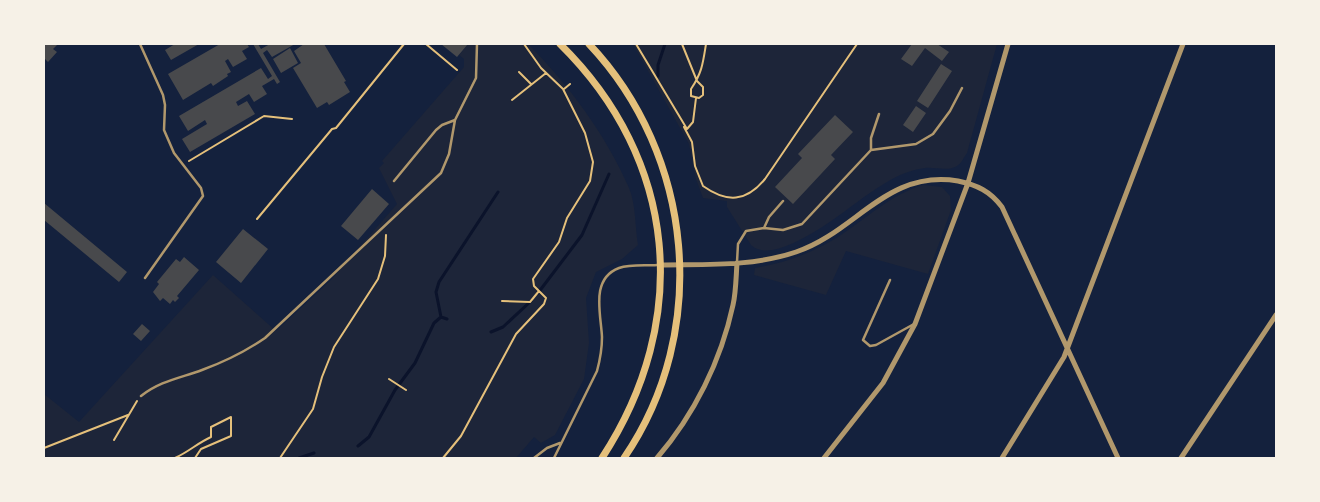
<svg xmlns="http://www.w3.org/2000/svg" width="1320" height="502" font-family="Poppins,sans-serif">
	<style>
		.green { fill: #1d2539 }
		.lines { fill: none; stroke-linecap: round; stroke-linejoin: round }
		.stream { stroke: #0b132b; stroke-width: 3 }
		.building { fill: #48494c }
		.path { stroke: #e5c07b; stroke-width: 2 }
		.service { stroke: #b1986c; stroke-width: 2.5 }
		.minor { stroke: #b1986c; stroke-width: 5 }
		.secondary { stroke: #e5c07b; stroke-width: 7 }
	</style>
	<rect width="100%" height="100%" fill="#14213d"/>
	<path class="green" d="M468,44H528C569,85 606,135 629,188C636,204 635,228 638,245L622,259L596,272L586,298L589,343L584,379L555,435L541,443L534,437L516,458H44V394L79,422L213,275L276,331L330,281L397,204L379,168L384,163L382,161L464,67V59L459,55Z
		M633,44H997L967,153C963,158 962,164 955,167C947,171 934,167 925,168C901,171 883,184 864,197C843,212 775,268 751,245L727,207V201L703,198L696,179L689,144Z
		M923,185L942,187L950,196L951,210L928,274L846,251L826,295L754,275L755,268C785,263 812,253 838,237C866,219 890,195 923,185Z"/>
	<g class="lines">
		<path class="stream" d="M658,76V65L665,44
			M538,293L582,235L609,174
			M441,317L436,292L439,282L498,192
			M491,332L503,327L531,301
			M358,446L369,437L395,390L415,363L434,323L441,317L447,319
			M299,458L314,453"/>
	</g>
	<path class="building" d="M44,44H58L53,49L57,52L48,62L44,58Z
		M175,44H199L171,60L165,50Z
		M220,44H247L249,47L242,51L247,59L233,67L228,59L225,61L231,72L227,74L228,76L213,86L211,83L183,100L168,74Z
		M253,44H258L261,49L270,44H295L272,57L267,50L263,53L280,82L277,84L274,79L262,86L267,94L254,102L249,94L236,102L238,106L247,101L255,114L190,152L182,139L207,124L205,120L188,131L179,116L261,68L268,79L272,76Z
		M304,44H324L346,81L344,82L350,92L329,105L327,102L317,108L293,68L301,63L294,51Z
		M441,44H468L457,57Z
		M912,44H937L949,52L942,61L925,48L912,66L901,59Z
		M290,48L298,63L281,73L273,59Z
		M941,64L952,71L928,108L917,101Z
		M916,106L926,113L913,132L903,125Z
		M835,115L853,132L831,155L835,159L793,204L775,187L802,158L798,154Z
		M372,189L389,204L358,240L341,226Z
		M44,203L127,272L119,282L44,220Z
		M243,229L268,249L241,283L216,262Z
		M184,257L199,270L177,296L179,298L175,302L173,300L170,304L163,298L160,301L153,292L159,284L157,282L176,259L180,262Z
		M142,324L150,331L141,341L133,334Z"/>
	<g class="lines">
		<path class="path" d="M426,44L457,70
			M636,44L687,129L693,122L696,98
			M682,44L697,81L703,87V95L699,98L691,96V89C702,73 703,63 706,44
			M519,72L531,84
			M564,89L570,84
			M512,100L546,73
			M684,127L692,142L695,166L703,186C727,203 746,202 765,179L857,44
			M189,161L264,116L292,119
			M257,219L332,129L336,128L404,44
			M502,301L530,302L539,291
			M389,379L406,390
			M114,440L137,401
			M44,448L128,415
			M175,458C190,451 196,444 211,437V427L231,417V436L201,449L195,458
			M280,458L313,409L322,377L334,347L378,279L385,256L386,235
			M443,458L461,436L516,334L544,304L546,298L534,286L533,279L559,242L567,218L590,181L593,162L585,133L563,89L541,68L524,44"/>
		<path class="service" d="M140,44L163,95L165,105L164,130L174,153L201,188L203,196L145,278
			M871,150V138L879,114
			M394,181L436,130L442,125L455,120
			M764,228L769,217L783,201
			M737,262L738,244L746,231L764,228L783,230L802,224L871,150L916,144L933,134L950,111L962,88
			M890,280L863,340L870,346L876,345L914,324
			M141,396C160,381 180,378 202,370C224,362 246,351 265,338L441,173L449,154L455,120L476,78L477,44
			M534,458L547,448L560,443
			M554,458L597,371C600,360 602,349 602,337C601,314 590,279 619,268C630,264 646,266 657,265"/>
		<path class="minor" d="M660,265C705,264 752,267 796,252C856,232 887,169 958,181C977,185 990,191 1002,207L1118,458
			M657,458C694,415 721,361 733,305C736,292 736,277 737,263
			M824,458L883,383L915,324L968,183L1008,44
			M1002,458L1064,357L1183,44
			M1181,458L1276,315"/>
		<path class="secondary" d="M560,44C678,160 692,320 602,458
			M589,44C694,155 711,331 624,458"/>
	</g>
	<rect width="1320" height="502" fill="none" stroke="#f6f1e7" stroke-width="90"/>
</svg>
